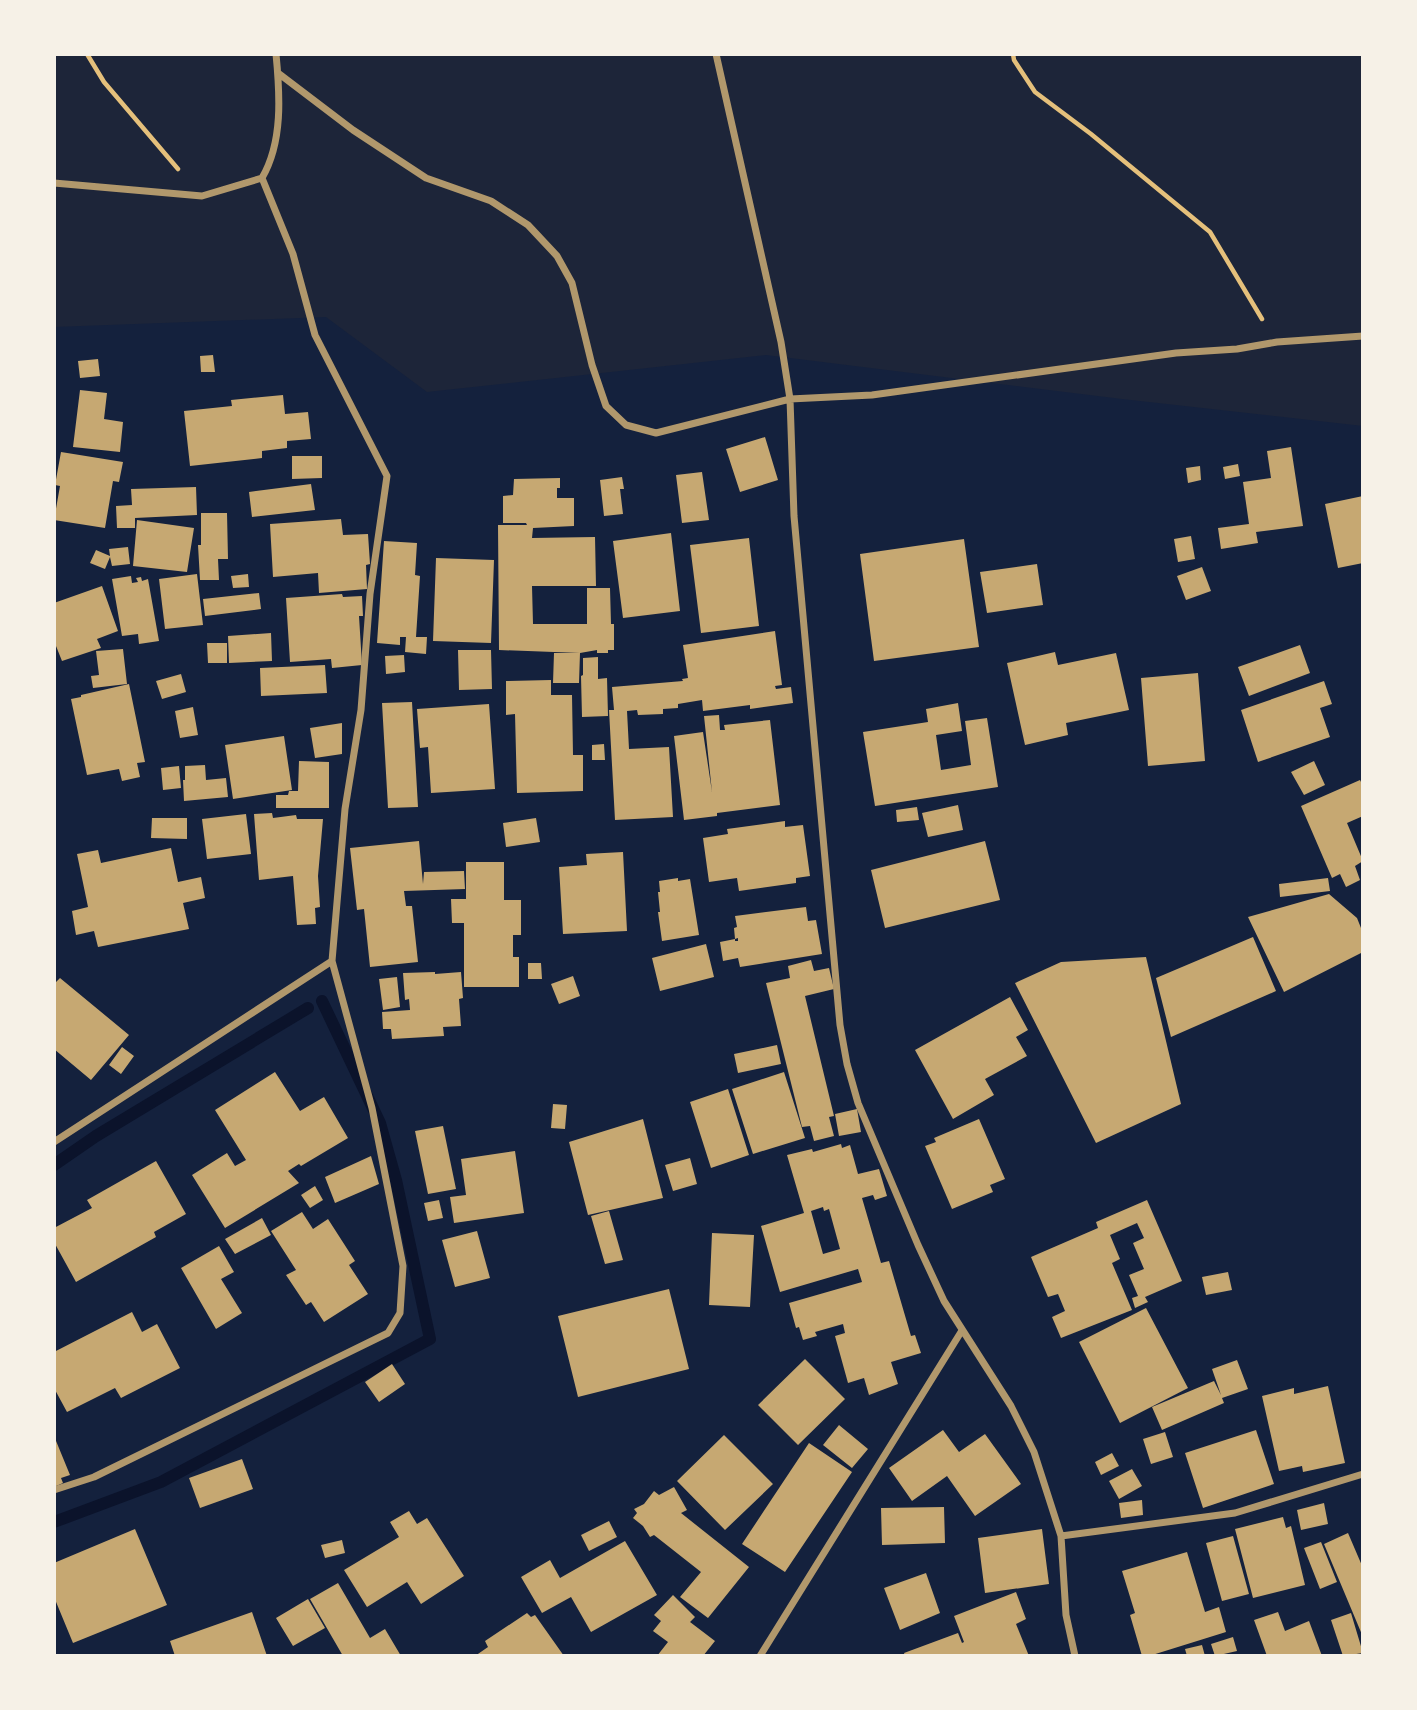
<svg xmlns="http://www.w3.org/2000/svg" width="1417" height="1710" font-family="Ubuntu,sans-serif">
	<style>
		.green { fill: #1d2539 }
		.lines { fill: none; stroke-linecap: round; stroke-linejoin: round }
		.stream { stroke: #0b132b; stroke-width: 12 }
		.building { fill: #c6a872; fill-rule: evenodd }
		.path { stroke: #e5c07b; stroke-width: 4.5 }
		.minor { stroke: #b1986c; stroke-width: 7 }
	</style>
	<rect width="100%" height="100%" fill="#14213d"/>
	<path class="green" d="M54,54H1363V426L1122,399L766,355L427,392L326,317L54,327Z"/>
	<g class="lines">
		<path class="stream" d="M54,1165L96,1136L308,1008
			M54,1522L161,1482L430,1339L396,1180L380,1123L322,1001"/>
	</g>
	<path class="building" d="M213,355L215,372H201L200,356Z
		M98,359L100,376L80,378L78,361Z
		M80,390L107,393L104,419L123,422L120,452L73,447Z
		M283,395L285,414L308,412L311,439L287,441V448L262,451V458L190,466L184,411L232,406L231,400Z
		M765,437L778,480L740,492L726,449Z
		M1291,447L1303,526L1256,532L1258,543L1221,549L1218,528L1249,524L1243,482L1271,478L1267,451Z
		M61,452L123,462L119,482L113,481L105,528L54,520L60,486L55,485Z
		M292,456H322V478L292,479Z
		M1238,464L1240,476L1225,479L1223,467Z
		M1200,466L1201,480L1188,483L1186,468Z
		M702,472L709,520L682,523L676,475Z
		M622,477L624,489H620L623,514L604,516L600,480Z
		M560,478V488H557V498H574V526L533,528L532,538L595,537L596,586H532L533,624H587V588H610L611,624H614V650H608V653H597V650L580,653L499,650L498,525H527L526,523H503V496L513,495L514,479Z
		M311,484L315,510L252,517L249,492Z
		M196,487L197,515L135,518V528H117L116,506L132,505L131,489Z
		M1363,496V563L1338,568L1325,504Z
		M201,513H227L228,559H218L219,580H200L198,545H201Z
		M341,519L343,535L368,534L370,564L366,565L367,589L319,593L318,573L273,577L270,524Z
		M137,520L194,528L187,572L133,566Z
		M671,533L680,611L623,618L613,541Z
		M1191,536L1195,559L1178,562L1174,539Z
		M749,538L759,626L701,633L690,545Z
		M964,539L979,647L874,661L860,554Z
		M384,541L417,543L415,575L420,576L416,637H427L426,654L405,652L406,637H400V645L377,643Z
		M128,547L130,564L112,566L110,557L105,569L90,563L96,550L110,556L109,549Z
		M436,558L494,560L491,643L433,641Z
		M1037,564L1043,605L987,613L980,572Z
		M1202,567L1211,591L1186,600L1177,576Z
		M197,574L203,625L165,629L159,579Z
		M248,574L249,587L233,588L231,576Z
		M131,576L132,583L138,582L136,578L141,577L142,581L148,579L159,641L139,644L138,634L122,636L112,579Z
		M102,586L118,631L97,639L101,648L62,661L54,641V603Z
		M259,593L261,609L205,616L203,599Z
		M342,594L343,597L362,596L363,616H359L362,665L332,668L331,659L290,662L286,598Z
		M775,631L782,685L775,686L776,689L791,687L793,703L750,709V705L703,711L702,700L678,704V708L663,709V714L638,715L637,710L627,711L629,749L669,747L673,817L615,820L609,710H614L612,687L683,681L682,679L688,678L683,645Z
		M271,633L272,661L229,663L228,636Z
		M207,643H227V663H208Z
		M1300,645L1310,673L1249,696L1238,667Z
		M123,649L127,684L93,688L91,676L99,675L96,651Z
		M458,650H491L492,689L459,690Z
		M1055,652L1058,665L1116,653L1129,710L1066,723L1068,735L1025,745L1007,663Z
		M554,653H580L579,683H553Z
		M404,655L405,672L386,674L385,656Z
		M598,657V679L607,678L608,716L582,717L581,676L583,675V658Z
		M325,665L327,693L261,696L260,668Z
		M1198,673L1205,761L1148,766L1141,678Z
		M181,674L186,692L162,699L156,681Z
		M551,680V695H572L573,755H583V791L517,793L515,714L506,715V681Z
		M1324,681L1332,704L1320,708L1330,737L1258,762L1241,710Z
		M129,684L145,762L137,763L140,777L122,781L119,769L87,775L71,699L81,697V695Z
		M412,702L418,807L388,808L382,703Z
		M958,703L962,731L936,735L941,770L971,765L965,721L987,718L998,787L875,806L863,732L928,722L926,709Z
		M489,704L495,789L431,793L428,747L420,748L417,709Z
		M193,707L198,735L180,738L175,711Z
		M719,715L720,730H725L724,725L770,720L780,805L717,813V816L684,820L674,736L703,732L712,792L704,716Z
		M342,723V754L315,758L310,728Z
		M284,736L292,790L233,799L225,745Z
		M604,744L605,760H592V745Z
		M299,761L329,762V808H276V795H288L289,791H298Z
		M1314,761L1325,785L1304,795L1291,772Z
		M205,765L206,780L226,778L228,797L184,801L183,780H185V766Z
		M179,766L181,788L163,790L161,768Z
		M1360,780L1363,786V816L1347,823L1363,861L1355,866L1360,880L1346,887L1340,874L1332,878L1301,806Z
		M958,805L963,830L928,837L922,813Z
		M917,807L919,820L897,822L896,810Z
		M272,813L273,818L296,815L297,819H323L318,876L320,907L315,908L316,924L297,925L293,876L259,880L254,814Z
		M246,814L251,854L207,859L202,819Z
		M152,818H187V839L151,838Z
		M536,818L540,842L506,847L503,823Z
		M785,821V827L803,825L810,876L796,878V883L739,891L737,878L709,882L703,838L728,834L727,829Z
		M419,841L423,884L424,872L464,871L465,889L404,891L406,906H412L418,962L370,967L364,909L357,910L350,848Z
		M985,841L1000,900L885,928L871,870Z
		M171,848L178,882L201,877L205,898L183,903L189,929L98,947L94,931L76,935L72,911L88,907L77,854L98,850L101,863Z
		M623,852L627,931L563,934L559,867L587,865L586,854Z
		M466,862H504V900H521V935H513V957H519V987H464V923H452L451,899H466Z
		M678,878V881L690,879L699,935L662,941L658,912H660L658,892H660L659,881Z
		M1328,878L1330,891L1280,897L1279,884Z
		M1329,894L1357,918L1363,933V952L1284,992L1248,917Z
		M806,907L808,921L816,920L822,954L740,967L738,958L723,961L720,942L735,939V941H738V938L735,939L734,928L737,927L735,916Z
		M1253,937L1276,991L1171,1037L1156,978Z
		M706,944L714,977L660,991L652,958Z
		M1146,957L1181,1104L1096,1143L1015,983L1061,962Z
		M811,960L814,971L829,968L834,989L805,996L834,1116L829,1117L834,1136L814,1141L810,1126L802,1127L766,983L790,978L788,966Z
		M528,963H541L542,979H528Z
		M435,972V974L461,972L463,998L459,999L461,1026L443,1027L444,1036L392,1039L391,1029H383L382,1012L410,1010L409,999L405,1000L403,973Z
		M573,976L580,996L559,1004L551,984Z
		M397,977L400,1007L383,1010L379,979Z
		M60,978L129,1035L91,1080L54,1049V984Z
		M1010,997L1028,1030L1016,1037L1027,1056L985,1079L994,1095L953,1119L915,1050Z
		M777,1045L781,1064L738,1073L734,1054Z
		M122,1047L134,1056L121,1074L109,1065Z
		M275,1072L300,1111L324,1097L348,1138L301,1166L299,1164L288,1171L299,1183L225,1228L192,1175L227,1153L235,1166L246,1160L215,1110Z
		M784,1072L805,1138L753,1154L732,1089Z
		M728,1089L749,1155L711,1168L690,1102Z
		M553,1104L567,1105L565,1129L551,1128Z
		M857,1109L861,1132L839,1136L835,1114Z
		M643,1119L663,1198L588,1215L569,1142Z
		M979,1119L1005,1179L990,1185L993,1192L952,1209L925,1146L936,1142L934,1138Z
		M443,1126L456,1189L428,1194L415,1131Z
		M841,1144L842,1148L850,1145L858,1174L879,1169L887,1196L875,1200L873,1195L862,1198L881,1263L889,1261L911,1336L915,1335L921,1353L891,1362L898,1384L869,1395L864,1378L848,1383L835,1336L845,1333L843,1324L815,1332L817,1336L803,1340L799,1327L796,1328L789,1303L862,1282L858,1269L780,1292L761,1226L804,1213L787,1155L812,1149L813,1152ZM823,1207L824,1211L829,1209L840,1249L823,1254L811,1211Z
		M515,1151L524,1213L454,1223L450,1197L466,1195L461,1159Z
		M371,1156L379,1184L335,1203L325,1177Z
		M690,1158L697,1184L673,1191L665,1165Z
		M156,1161L186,1214L154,1232L156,1237L76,1282L54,1242V1228L92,1208L87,1200Z
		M315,1186L323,1200L310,1208L301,1195Z
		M439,1200L443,1218L428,1221L424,1203Z
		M1147,1200L1182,1281L1145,1297L1148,1302L1135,1308L1132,1298L1138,1296L1129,1275L1144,1269L1133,1243L1144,1238L1137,1223L1110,1235L1120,1259L1112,1263L1132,1310L1061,1338L1052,1317L1065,1311L1058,1294L1048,1297L1031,1257L1098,1228L1096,1222Z
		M609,1211L623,1260L605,1264L591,1216Z
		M302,1212L313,1229L328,1219L355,1261L349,1265L368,1294L324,1322L311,1302L306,1305L286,1275L296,1270L271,1231Z
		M262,1218L271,1235L235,1254L225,1239Z
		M477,1231L490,1278L455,1287L442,1240Z
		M712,1233L754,1235L750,1307L709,1305Z
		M219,1246L234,1272L221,1279L242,1313L216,1329L181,1268Z
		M1228,1272L1232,1290L1206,1295L1202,1277Z
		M669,1289L689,1369L578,1397L558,1316Z
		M1146,1308L1188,1388L1120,1423L1079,1342Z
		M132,1312L142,1332L157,1324L180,1368L121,1398L115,1388L67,1412L54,1388V1352Z
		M805,1359L845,1399L798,1445L758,1405Z
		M1237,1360L1248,1389L1222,1398L1224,1403L1162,1430L1152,1407L1214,1381L1221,1395L1212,1369Z
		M392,1364L405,1384L379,1402L365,1382Z
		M1328,1386L1345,1463L1303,1472L1302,1466L1279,1471L1262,1396L1294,1388V1394Z
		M839,1425L868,1449L852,1468L823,1445Z
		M943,1430L959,1452L985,1434L1021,1484L975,1516L947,1476L912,1501L889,1468Z
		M1256,1430L1274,1484L1203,1508L1185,1453Z
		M1165,1432L1173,1457L1151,1464L1143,1439Z
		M724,1435L773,1484L725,1530L677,1481Z
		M54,1436L70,1475L61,1478L63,1483L54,1487Z
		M809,1443L852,1472L785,1572L742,1544Z
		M1112,1453L1119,1466L1101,1475L1095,1462Z
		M242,1459L253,1489L200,1508L189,1478Z
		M1132,1469L1142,1486L1119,1499L1109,1481Z
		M674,1487L687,1510L681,1513L749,1567L708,1618L680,1597L701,1572L654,1535L650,1537L643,1526L633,1518L637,1513L634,1509L644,1504L654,1491L659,1495Z
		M1142,1500L1143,1515L1121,1518L1119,1503Z
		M1324,1503L1328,1524L1301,1530L1297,1510Z
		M944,1507L945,1543L882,1545L881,1508Z
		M409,1511L417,1524L427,1518L464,1576L421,1604L407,1582L367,1607L344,1570L399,1537L390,1522Z
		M1283,1517L1286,1528L1291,1526L1305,1585L1253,1598L1235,1529Z
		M609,1521L617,1537L589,1551L581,1535Z
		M135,1529L167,1605L73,1643L54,1597V1563Z
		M1042,1529L1049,1584L985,1593L978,1538Z
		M1348,1533L1363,1568V1637L1324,1544Z
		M1233,1536L1249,1594L1222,1601L1206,1543Z
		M342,1540L345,1553L325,1558L321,1545Z
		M625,1541L657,1595L591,1632L571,1597L542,1613L521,1577L550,1560L560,1578Z
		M1321,1542L1337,1582L1320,1589L1304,1548Z
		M1187,1552L1205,1612L1219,1607L1226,1632L1149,1656H1142L1130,1615L1135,1613L1122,1571Z
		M926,1573L940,1613L900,1630L884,1588Z
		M338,1583L370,1638L385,1629L401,1656H343L310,1599Z
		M1016,1592L1026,1619L1016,1624L1029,1656H905L904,1653L958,1633L962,1643L964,1642L954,1616Z
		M673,1595L695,1617L690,1622L715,1641L703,1656H657L668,1642L653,1631L661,1621L654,1615Z
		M308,1599L325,1628L293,1646L276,1618Z
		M252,1612L267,1656H175L170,1641Z
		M1278,1612L1285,1631L1309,1621L1322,1656H1267L1254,1620Z
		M527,1613L531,1617L535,1615L564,1656H475L488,1647L485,1641Z
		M1351,1613L1363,1653L1343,1656L1331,1620Z
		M1233,1637L1237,1651L1215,1656L1211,1644Z
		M1202,1645L1205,1656H1187L1185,1649Z"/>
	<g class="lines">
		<path class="path" d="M87,54L104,82L178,169
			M1013,54L1014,60L1035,92L1091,134L1210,232L1262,319"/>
		<path class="minor" d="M716,54L781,342L790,399L794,516L840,1025L847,1064L858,1103L918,1245L944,1301L1011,1406L1034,1452L1061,1536L1066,1615L1075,1656
			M278,73L353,130L426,178L491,201L528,225L557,256L572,283L592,365L606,406L626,425L656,433L790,399L872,395L1176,353L1237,349L1277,342L1363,336
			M54,183L202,196L262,178C283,142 280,95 276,54
			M54,1142L332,961
			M54,1490L94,1477L388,1333L400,1313L403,1266L372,1108L332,961L345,809L361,710L370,594L387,476L315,335L293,254L262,178
			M1061,1536L1235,1513L1363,1474
			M760,1656L961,1332"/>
	</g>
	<rect width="1417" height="1710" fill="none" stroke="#f6f1e7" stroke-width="112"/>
</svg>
